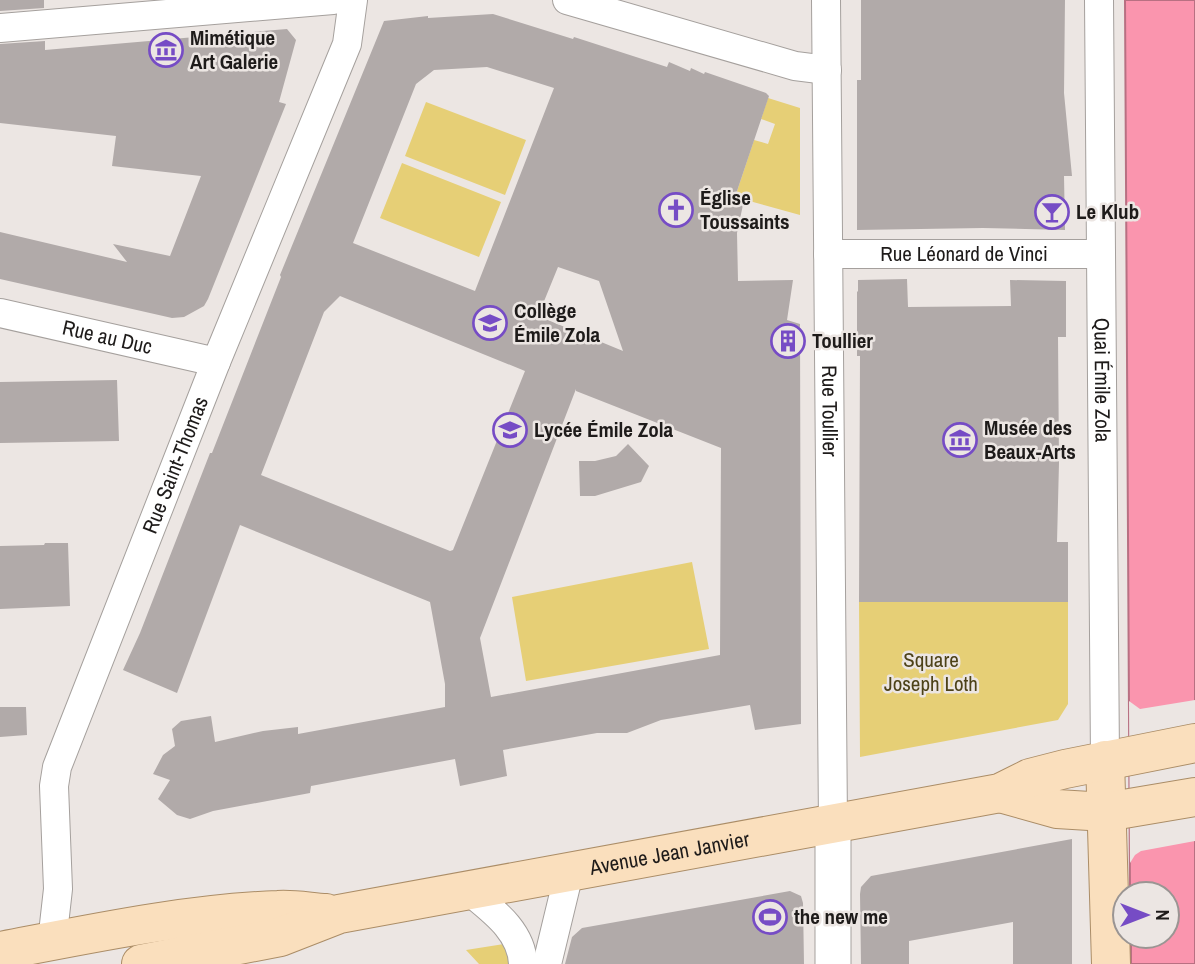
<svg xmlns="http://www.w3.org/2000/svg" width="1195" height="964" font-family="'Archivo Narrow',sans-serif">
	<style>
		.green { fill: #e6cf76 }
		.water { fill: #fa95ae; stroke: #b87082; stroke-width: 2 }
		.pier { fill: #ece6e3 }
		.building { fill: #b1aaa9; fill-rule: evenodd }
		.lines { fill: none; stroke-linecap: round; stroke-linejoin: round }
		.minor-casing { stroke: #a5a09d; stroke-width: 30 }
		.tertiary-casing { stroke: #a5a09d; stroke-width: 37 }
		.primary-casing { stroke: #ab8d67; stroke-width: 40 }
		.minor { stroke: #fff; stroke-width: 28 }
		.tertiary { stroke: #fff; stroke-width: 35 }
		.primary { stroke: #fadfbd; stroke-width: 38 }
		.labels { text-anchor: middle; stroke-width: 5; stroke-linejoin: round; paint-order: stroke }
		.poi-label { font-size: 21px; font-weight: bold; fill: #1e1b1a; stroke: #ece6e3; text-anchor: start }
		.street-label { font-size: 21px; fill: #1e1b1a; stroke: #ece6e3 }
		.park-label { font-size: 21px; fill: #4d4218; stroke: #ece6e3 }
	</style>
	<rect width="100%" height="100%" fill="#ece6e3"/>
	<path class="green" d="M768,98L800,108V215L735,197L754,140L768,144L775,124L761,119Z
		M426,102L526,140L505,195L405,156Z
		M402,163L501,202L479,257L380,218Z
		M692,562L709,649L526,681L512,597Z
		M859,602H1068V704L1058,720L860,757Z
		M504,944L513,964H479L466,950Z"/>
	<path class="water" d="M1125,0H1195V964H1131V936H1167V894H1130Z"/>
	<path class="pier" d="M1195,700V841L1141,851L1135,855L1130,863L1129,701L1140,709Z"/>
	<path class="building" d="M0,0H44V8L0,11Z
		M861,0H1065L1064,93L1072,176H1064L1065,230L983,228L857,230V80H861Z
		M493,14L573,39L574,37L667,67L669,62L690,71L691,68L704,74L705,72L766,93L769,96L735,197L744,200L737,233L738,281L793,280L787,320L800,324L801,724L755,730L750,705L661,720L627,733H597L503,750L507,776L460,786L455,759L311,786L310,793L213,811L190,819L177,815L158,799L170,780L153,774L163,755L175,746L172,729L181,721L211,716L215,742L263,731L298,727V734L445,707V684L430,602L240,525L177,693L123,670L140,633L210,453H212L281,277L280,275L384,21L428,16V18ZM487,67L554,88L475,291L353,243L416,84L434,70ZM558,267L599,281L623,351L538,316ZM340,296L525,371L453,550L450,551L261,475L324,312ZM576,389V391L721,448L720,655L491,697L480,638Z
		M287,29L296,40L279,102L286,104L208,299L204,306L184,317L172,318L0,279V232L127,262L113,244L170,256L201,176L112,166L116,136L0,123V44L45,41V50Z
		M907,279L908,307L1011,306L1010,280L1066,281V337H1058L1059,463L1057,542H1068V602H859L860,356H857V291L858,292V280Z
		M117,380L119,441L0,443V382Z
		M628,444L649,466L641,482L595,496H580L579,461H595L616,456Z
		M45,543H68L70,606L0,609V546L44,545Z
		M0,707H26L27,735L0,737Z
		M1072,839V964H1013V922L909,941V964H861L860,894L861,887L871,876Z
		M790,891L801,896L803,903L804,964H565L572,937L582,928Z"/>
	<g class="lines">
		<g class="minor-casing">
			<g id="minor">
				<path d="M567,0L795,66L827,70"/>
				<path id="s1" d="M826,0L833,824"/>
				<path id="s2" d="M1099,0L1105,760"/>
				<path d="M0,28L333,0"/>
				<path id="s3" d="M828,254H1101"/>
				<path id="s4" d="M0,313L216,362"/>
				<path d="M469,891C492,910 522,931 523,964"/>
				<path id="s5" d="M52,942L58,889L54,786L57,767L216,362L347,44L353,0"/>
				<path d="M547,964L569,873"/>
			</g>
		</g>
		<g class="tertiary-casing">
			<path id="tertiary" d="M833,824V964"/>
		</g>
		<g class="primary-casing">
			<g id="primary">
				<path d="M1105,760L1111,964"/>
				<path d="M1000,793L1057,809L1106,812L1195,797"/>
				<path d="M0,951C89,934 188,913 278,910C294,909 310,912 326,913"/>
				<path id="s6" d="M141,964L280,937L339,914L1000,793L1030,778L1065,769L1195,743"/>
			</g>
		</g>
		<use href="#minor" class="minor"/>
		<use href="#tertiary" class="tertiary"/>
		<use href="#primary" class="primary"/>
	</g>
	<defs>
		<g id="museum-ring" transform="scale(1.75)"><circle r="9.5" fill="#ece6e3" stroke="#764cc5" stroke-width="1.5"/><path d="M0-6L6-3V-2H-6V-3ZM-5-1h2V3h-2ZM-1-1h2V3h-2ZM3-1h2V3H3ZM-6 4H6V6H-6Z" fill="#764cc5"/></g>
		<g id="church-ring" transform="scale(1.75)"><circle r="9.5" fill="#ece6e3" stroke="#764cc5" stroke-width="1.5"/><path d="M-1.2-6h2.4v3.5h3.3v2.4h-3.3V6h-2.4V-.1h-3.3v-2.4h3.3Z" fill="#764cc5"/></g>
		<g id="bar-ring" transform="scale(1.75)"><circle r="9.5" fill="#ece6e3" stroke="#764cc5" stroke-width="1.5"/><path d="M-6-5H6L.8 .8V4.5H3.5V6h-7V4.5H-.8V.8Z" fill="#764cc5"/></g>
		<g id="school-ring" transform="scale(1.75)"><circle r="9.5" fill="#ece6e3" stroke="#764cc5" stroke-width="1.5"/><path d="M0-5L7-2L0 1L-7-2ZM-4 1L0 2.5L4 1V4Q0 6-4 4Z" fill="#764cc5"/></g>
		<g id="building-ring" transform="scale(1.75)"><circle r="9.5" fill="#ece6e3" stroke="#764cc5" stroke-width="1.5"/><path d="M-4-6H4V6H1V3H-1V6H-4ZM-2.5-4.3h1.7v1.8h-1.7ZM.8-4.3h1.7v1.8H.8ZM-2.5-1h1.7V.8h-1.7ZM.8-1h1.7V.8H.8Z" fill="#764cc5"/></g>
		<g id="stadium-ring" transform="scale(1.75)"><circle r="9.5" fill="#ece6e3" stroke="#764cc5" stroke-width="1.5"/><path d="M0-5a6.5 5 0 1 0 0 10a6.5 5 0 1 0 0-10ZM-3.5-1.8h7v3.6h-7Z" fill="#764cc5"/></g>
	</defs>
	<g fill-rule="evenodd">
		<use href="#museum-ring" x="166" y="50"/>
		<use href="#church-ring" x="676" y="210"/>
		<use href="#bar-ring" x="1052" y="212"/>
		<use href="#school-ring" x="490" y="323"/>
		<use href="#building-ring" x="788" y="341"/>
		<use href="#school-ring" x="510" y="430"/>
		<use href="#museum-ring" x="960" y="440"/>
		<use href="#stadium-ring" x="770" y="917"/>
	</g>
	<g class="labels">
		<g class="poi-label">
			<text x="190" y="45">Mimétique<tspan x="190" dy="24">Art Galerie</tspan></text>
			<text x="700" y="205">Église<tspan x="700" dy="24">Toussaints</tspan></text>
			<text x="1076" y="219">Le Klub</text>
			<text x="514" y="318">Collège<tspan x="514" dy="24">Émile Zola</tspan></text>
			<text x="812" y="348">Toullier</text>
			<text x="984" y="435">Musée des<tspan x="984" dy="24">Beaux-Arts</tspan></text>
			<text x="534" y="437">Lycée Émile Zola</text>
			<text x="794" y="924">the new me</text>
		</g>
		<g class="street-label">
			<text dy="7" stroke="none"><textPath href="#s3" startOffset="136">Rue Léonard de Vinci</textPath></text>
			<text dy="7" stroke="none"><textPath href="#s4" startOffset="110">Rue au Duc</textPath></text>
			<text dy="7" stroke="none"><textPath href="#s2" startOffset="380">Quai Émile Zola</textPath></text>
			<text dy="7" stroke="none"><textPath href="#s1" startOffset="411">Rue Toullier</textPath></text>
			<text dy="7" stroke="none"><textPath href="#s5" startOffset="500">Rue Saint-Thomas</textPath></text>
			<text dy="7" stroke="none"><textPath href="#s6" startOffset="541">Avenue Jean Janvier</textPath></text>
		</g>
		<g class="park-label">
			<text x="931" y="667">Square<tspan x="931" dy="24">Joseph Loth</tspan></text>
		</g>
	</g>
	<g transform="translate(1146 915) rotate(90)"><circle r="33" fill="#ece6e3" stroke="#9a9593" stroke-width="2"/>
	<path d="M0-5L12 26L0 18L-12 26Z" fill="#764cc5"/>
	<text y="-10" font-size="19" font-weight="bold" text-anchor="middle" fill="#1e1b1a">N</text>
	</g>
</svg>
